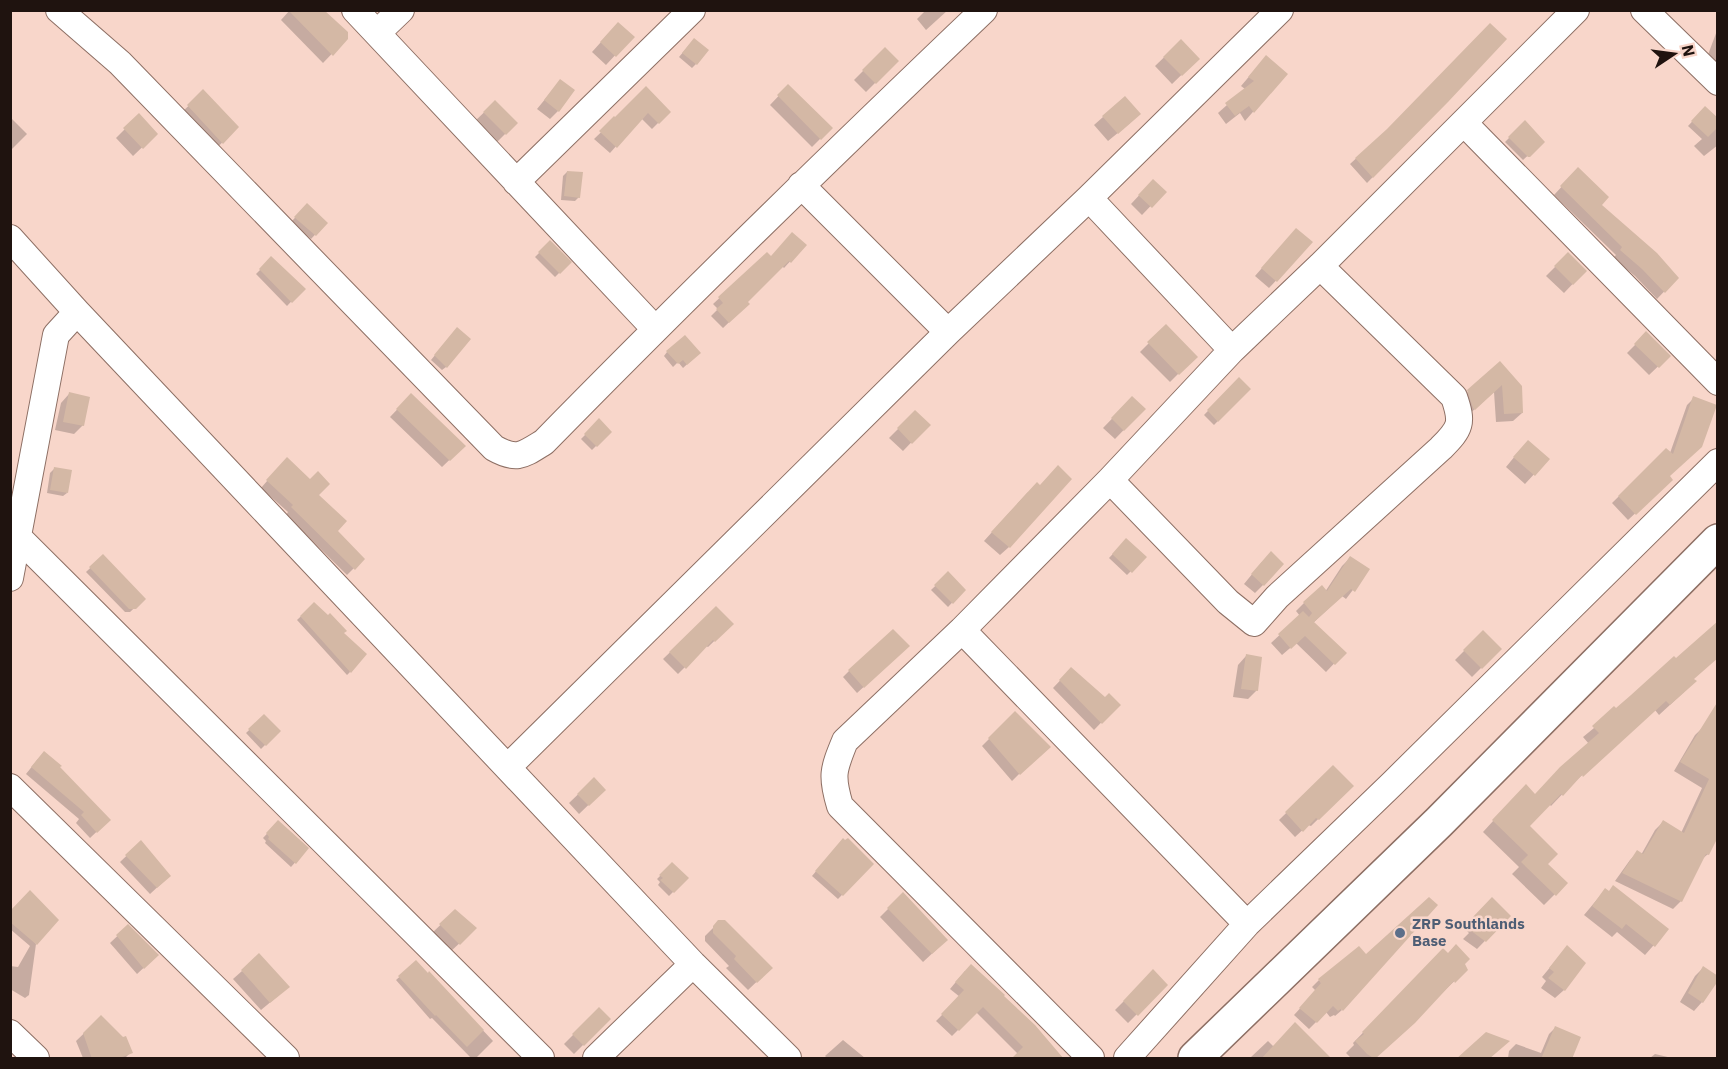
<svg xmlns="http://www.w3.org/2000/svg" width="1728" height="1069" font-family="'IBM Plex Sans',sans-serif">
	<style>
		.shadow { fill: #0003 }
		.building { fill: #d4b8a5 }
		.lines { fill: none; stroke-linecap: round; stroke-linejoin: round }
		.street-casing { stroke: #8d6f64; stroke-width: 28 }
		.secondary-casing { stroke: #8d6f64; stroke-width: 36 }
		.street { stroke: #fff; stroke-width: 26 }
		.secondary { stroke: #fff; stroke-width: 33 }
		.service-dot { fill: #5c6f8a; stroke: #f8d6ca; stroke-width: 2 }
		.labels { text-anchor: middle; stroke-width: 5; stroke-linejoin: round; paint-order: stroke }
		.service-label { font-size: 15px; font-weight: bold; fill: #4e5e75; stroke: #f8d6ca; text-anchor: start }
	</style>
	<rect width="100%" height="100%" fill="#f8d6ca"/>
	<path class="shadow" d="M290,10L346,39L323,63L281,20Z
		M926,10H948L926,30L917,19Z
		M1718,28V64L1706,60Z
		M610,32L632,37L606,65L592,52Z
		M1181,41L1198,59L1172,84L1155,66Z
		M690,44L696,64L692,68L679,57Z
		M885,49L897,61L866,92L854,80Z
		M1258,66L1286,74L1245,121L1240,113L1226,124L1218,113L1245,89L1241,86Z
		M560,81L558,111L550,119L537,109Z
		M788,86L831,128L812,147L770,105Z
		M646,89L669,112L652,129L641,118L610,153L594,139Z
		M203,92L237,127L214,151L180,114Z
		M1447,101L1367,183L1350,164L1386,131Z
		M495,102L516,123L497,142L475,121Z
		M1705,108L1718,120V145L1704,156L1694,146L1702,139L1688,126Z
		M139,115L156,134L133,156L116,138Z
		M10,117L27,134L10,151Z
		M1103,117L1130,123L1108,141L1094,125Z
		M1525,122L1540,145L1523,160L1505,142Z
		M1578,169L1600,205L1677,278L1657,299L1635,276L1613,258L1616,255L1554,195Z
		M567,172L579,197L575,201L561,200L563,176Z
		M1144,190L1164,192L1142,215L1131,204Z
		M307,205L326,223L311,239L291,222Z
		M1289,237L1311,243L1269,288L1255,276Z
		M550,242L570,262L555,277L535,257Z
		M805,245L784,268L782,266L746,302L748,304L723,328L711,316L718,309L713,304L767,254L770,257Z
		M1568,254L1585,271L1564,293L1546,276Z
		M272,258L303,289L287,306L256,274Z
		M1166,326L1196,356L1170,382L1140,352Z
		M453,333L446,367L442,370L431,360Z
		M1646,334L1669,356L1649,375L1627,353Z
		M667,352L695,357L683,368L678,362L673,367L664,356Z
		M1500,363L1522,413L1513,421L1496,422L1494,392L1466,417L1459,400Z
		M1239,379L1249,389L1214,425L1204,415Z
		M69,394L83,425L74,434L55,430L61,403Z
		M411,395L464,446L442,467L390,417Z
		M1132,398L1144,409L1115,439L1103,428Z
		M1694,398L1668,477L1671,480L1628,520L1612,503L1666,450L1670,453L1687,405Z
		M915,412L928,425L903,451L889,438Z
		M599,421L610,432L592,450L581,439Z
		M1520,450L1548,459L1525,484L1506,467Z
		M280,466L317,495L336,531L363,559L347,575L286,515L288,512L261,488Z
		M54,469L67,493L63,496L47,493L50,473Z
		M1028,492L1009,547L1000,555L984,541Z
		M1126,540L1145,557L1127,575L1109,558Z
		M103,556L144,599L130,612H125L86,572Z
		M1350,558L1368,570L1346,599L1342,596L1313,623L1344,653L1326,672L1296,643L1282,655L1271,643L1300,616L1296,611L1304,603L1321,587L1325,592L1342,566Z
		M1262,562L1263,585L1255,593L1244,584Z
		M948,574L964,590L948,607L931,590Z
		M314,604L342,634L350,672L347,675L297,620Z
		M716,608L732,624L708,647L706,646L678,674L663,659Z
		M1483,632L1500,649L1472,677L1455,660Z
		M902,652L857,693L843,677L849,671Z
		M1246,656L1257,690L1248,699L1233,697L1238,665Z
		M1071,669L1105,699L1118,705L1094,730L1053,688Z
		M1693,679L1684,692L1659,715L1655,710L1571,785L1551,806L1549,804L1527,826L1546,864L1566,883L1544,905L1512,874L1519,867L1483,832L1515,797L1535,795L1589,744L1583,737L1616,710Z
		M1015,713L1026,767L1012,781L982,746Z
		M1718,713L1708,854L1700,861L1681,901L1673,909L1615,881L1630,860L1638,852L1641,855L1655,830L1663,822L1681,833L1702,788L1674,771L1695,735Z
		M264,716L279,731L261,749L246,733Z
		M38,759L109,820L90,838L76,823L79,819L26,774Z
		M1333,767L1352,786L1311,826L1308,825L1295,837L1279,820Z
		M594,779L604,790L579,814L569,803Z
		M278,822L307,849L291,867L265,843L266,841L263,838Z
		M141,842L163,882L150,894L120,862Z
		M839,844L872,864L838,899L812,876Z
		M672,864L687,878L669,896L658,885L660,882L657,879Z
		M1605,890L1667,930L1645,955L1617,932L1612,937L1584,915Z
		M903,894L937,949L923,962L880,917Z
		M1492,899L1509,916L1477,949L1463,939L1469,933L1464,928Z
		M455,911L475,929L450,952L432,933Z
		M10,913L36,944L29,995L25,998L10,989V966L18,967L30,946L10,929Z
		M719,922L771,968L748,990L726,968L729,966L705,941V936Z
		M128,926L151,961L137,974L110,943Z
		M1567,947L1564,990L1555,998L1541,988L1546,981L1542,977Z
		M1443,950L1463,964L1466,970L1374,1058H1351L1346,1053L1354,1045L1353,1043Z
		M416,962L428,975L429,973L493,1041L476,1058H471L432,1018L430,1019L396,980Z
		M1703,968L1702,1002L1694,1011L1680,1002L1695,976Z
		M242,971L279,995L261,1010L233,979Z
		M965,971L1045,1039L1022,1058L976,1012L952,1036L936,1021L960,997L950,989Z
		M1153,972L1166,985L1128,1023L1115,1010Z
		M1319,980L1342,1010L1335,1016L1334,1015L1330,1017L1326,1012L1309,1029L1294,1015L1316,991L1312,987Z
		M599,1009L609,1019L574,1054L564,1044Z
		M101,1017L131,1052L125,1058H83L76,1041Z
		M1555,1028L1571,1058H1508L1509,1051L1516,1044L1541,1053L1549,1034Z
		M843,1040L865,1058H827L825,1056Z
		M1268,1041L1274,1047L1323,1058H1250Z
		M1655,1054L1672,1058H1650Z"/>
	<path class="building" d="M288,10H324L348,32V39L333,56Z
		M618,22L635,37L616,57L600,42Z
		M1490,23L1507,39L1448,102L1373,178L1355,158L1387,129Z
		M694,38L709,50L697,65L682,53Z
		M1181,39L1200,59L1182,76L1163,57Z
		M885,47L899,61L876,84L862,70Z
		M1266,55L1288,74L1254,113L1249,106L1235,116L1225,103L1254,81L1248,77Z
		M560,79L575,90L559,112L544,100Z
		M788,84L833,128L821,140L777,95Z
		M646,86L671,112L659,124L648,113L617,148L599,131L614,116L615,117Z
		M203,89L239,127L223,144L187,105Z
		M1125,96L1141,114L1118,134L1102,116Z
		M495,100L518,123L506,135L483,112Z
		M1705,106L1718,118V127L1708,137L1691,121Z
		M139,113L158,134L143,149L123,128Z
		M1525,120L1545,142L1530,157H1528L1508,137Z
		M1578,167L1609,197L1602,205L1657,253L1679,278L1665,293L1642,269L1620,250L1622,247L1560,186Z
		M567,171L583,172L580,198L564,196Z
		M1153,179L1167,192L1152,208L1138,195Z
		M307,203L328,223L316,236L294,217Z
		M1296,228L1313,242L1277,282L1261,268Z
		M792,232L807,245L791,263L789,261L748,302L750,304L729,323L716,309L723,303L718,297L767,252L771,256Z
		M550,240L572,262L560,274L538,252Z
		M1568,252L1587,271L1573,285L1554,266Z
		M271,256L306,289L292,303L259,269Z
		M1166,324L1198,357L1179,375L1147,342Z
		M457,327L471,339L447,368L434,355Z
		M1646,331L1671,356L1659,368L1634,344Z
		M685,335L701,353L687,365L683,360L678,364L666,351Z
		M1500,361L1522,386L1523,413L1504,414L1502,385L1475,410L1473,408L1467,390Z
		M1239,377L1251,389L1218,422L1207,410Z
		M69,392L90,397L84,426L63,422Z
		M411,393L466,446L450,461L396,409Z
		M1132,396L1146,409L1124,431L1111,418Z
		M1693,396L1717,405L1702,447L1670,476L1673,480L1636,515L1618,496L1666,448L1673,454Z
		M915,410L931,425L912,444L897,428Z
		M599,418L612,432L597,447L584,434Z
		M1528,440L1550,459L1535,476L1513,457Z
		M287,457L310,479L318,471L330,484L319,495L347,521L338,531L365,559L355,570L291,507L293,505L266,480Z
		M1058,465L1072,479L1010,548L991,532L1037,482L1040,485Z
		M54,467L72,470L68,493L50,490Z
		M1126,538L1147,557L1132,573L1112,554Z
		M1271,551L1284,564L1264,586L1251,574Z
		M103,554L146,599L136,609H129L89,567Z
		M1350,556L1370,569L1355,592L1351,589L1314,622L1347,653L1335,665L1305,636L1291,649L1278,634L1303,611L1309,617L1312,613L1303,602L1322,585L1327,591Z
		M948,571L966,590L953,604L934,585Z
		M314,602L328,615L330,613L347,631L344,633L367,654L351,673L300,616Z
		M716,606L734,624L715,642L713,640L686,669L669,652Z
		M1718,621V658L1694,679L1697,681L1670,705L1666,701L1583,777L1582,775L1563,796L1561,794L1530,826L1558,854L1548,864L1568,883L1556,896L1521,862L1528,855L1492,820L1526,784L1535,794L1560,767L1599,733L1592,726L1614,706L1616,708L1631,695L1674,656L1676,658Z
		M893,629L910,646L864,688L848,670Z
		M1483,630L1502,649L1482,669L1463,650Z
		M1246,654L1262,657L1258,691L1241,689Z
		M1071,667L1105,697L1109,693L1121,705L1102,724L1059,680Z
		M1718,701V837L1709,855L1706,854L1682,902L1622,873L1637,850L1643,854L1663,820L1684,833L1709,779L1680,762Z
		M1015,711L1051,747L1020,775L988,738Z
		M264,714L281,731L266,746L248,729Z
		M44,751L62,766L60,767L111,820L97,833L81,815L84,812L31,767Z
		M1333,765L1354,786L1319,820L1316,818L1303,832L1285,812Z
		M594,777L606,790L589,806L577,794Z
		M278,820L309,848L296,864L268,839L269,837L266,833Z
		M843,838L845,840L848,838L874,864L843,896L815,871Z
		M141,840L171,876L157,888L125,855Z
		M672,862L689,878L674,893L660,880L663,878L659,875Z
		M1613,885L1669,929L1655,947L1626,924L1622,929L1592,906L1605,888L1609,891Z
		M30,890L59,920L37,945L10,922V911Z
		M903,892L948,940L932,954L887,908Z
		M1429,897L1438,905L1343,1011L1341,1009L1338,1011L1333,1006L1317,1023L1299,1008L1321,983L1318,979L1359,946L1366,954Z
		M1492,897L1511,916L1486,942L1470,930L1476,923L1471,919Z
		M455,909L477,928L460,945L439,924Z
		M718,920H725L773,968L757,983L734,959L736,956L713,933V926Z
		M128,924L159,955L144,969L116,935Z
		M1456,944L1470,959L1465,964L1468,970L1455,983L1454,981L1415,1023L1375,1059L1367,1054L1355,1041L1364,1034L1362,1032L1443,948L1448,953Z
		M1567,945L1586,963L1565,991L1548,978L1554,972L1549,968Z
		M259,953L290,987L270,1003L241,970Z
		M416,960L428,973L429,971L484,1030L467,1047L436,1015L435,1016L398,976Z
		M971,964L1005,995L1004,996L1035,1025L1064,1059H1011L1023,1047L983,1007L959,1031L941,1014L964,990L955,982Z
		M1703,966L1718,976V981L1703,1003L1688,993Z
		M1153,969L1168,985L1138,1016L1123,1001Z
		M599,1007L611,1019L584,1046L572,1034Z
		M101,1015L123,1037L126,1036L133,1053L117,1059H92L83,1033Z
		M1295,1022L1332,1059H1261Z
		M1555,1026L1581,1037L1572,1059H1541Z
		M1486,1032L1510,1041L1489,1059H1456Z"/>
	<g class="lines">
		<g class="street-casing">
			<path id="street" d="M59,10L120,63L494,448C517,461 523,455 544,442C688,295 835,152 984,10
				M355,10L655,329
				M1644,10L1718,82
				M377,33L401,10
				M1464,123L1718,382
				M516,182L692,10
				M801,185L948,332
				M1089,198L1232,350
				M10,238L77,312L693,964L788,1058
				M1110,480L1228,602L1254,623L1277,597L1441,448C1461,428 1463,423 1454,397L1320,266
				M19,538L541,1058
				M10,578L56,335L77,312
				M962,630L1247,924
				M508,767L948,332L1089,198L1280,10
				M10,787L286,1058
				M10,1033L36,1058
				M596,1058L693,964
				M1091,1058L840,806C831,776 833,770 845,741L962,630L1110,480L1232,350L1320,266L1576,10
				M1127,1058L1247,924L1393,783L1718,462"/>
		</g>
		<g class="secondary-casing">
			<path id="secondary" d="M1195,1058L1439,822L1718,541"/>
		</g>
		<use href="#street" class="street"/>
		<use href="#secondary" class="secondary"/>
	</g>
	<circle class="service-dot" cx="1400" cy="933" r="6"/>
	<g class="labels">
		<g class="service-label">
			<text x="1412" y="929">ZRP Southlands<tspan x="1412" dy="17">Base</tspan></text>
		</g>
	</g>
	<rect width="1728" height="1069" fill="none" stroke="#1f130f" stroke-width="24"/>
	<g transform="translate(1674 54) rotate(77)" stroke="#f8d6ca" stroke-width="4.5" paint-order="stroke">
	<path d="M0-4.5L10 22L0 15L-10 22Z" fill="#1f130f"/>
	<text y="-9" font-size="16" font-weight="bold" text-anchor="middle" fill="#1f130f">N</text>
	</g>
</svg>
